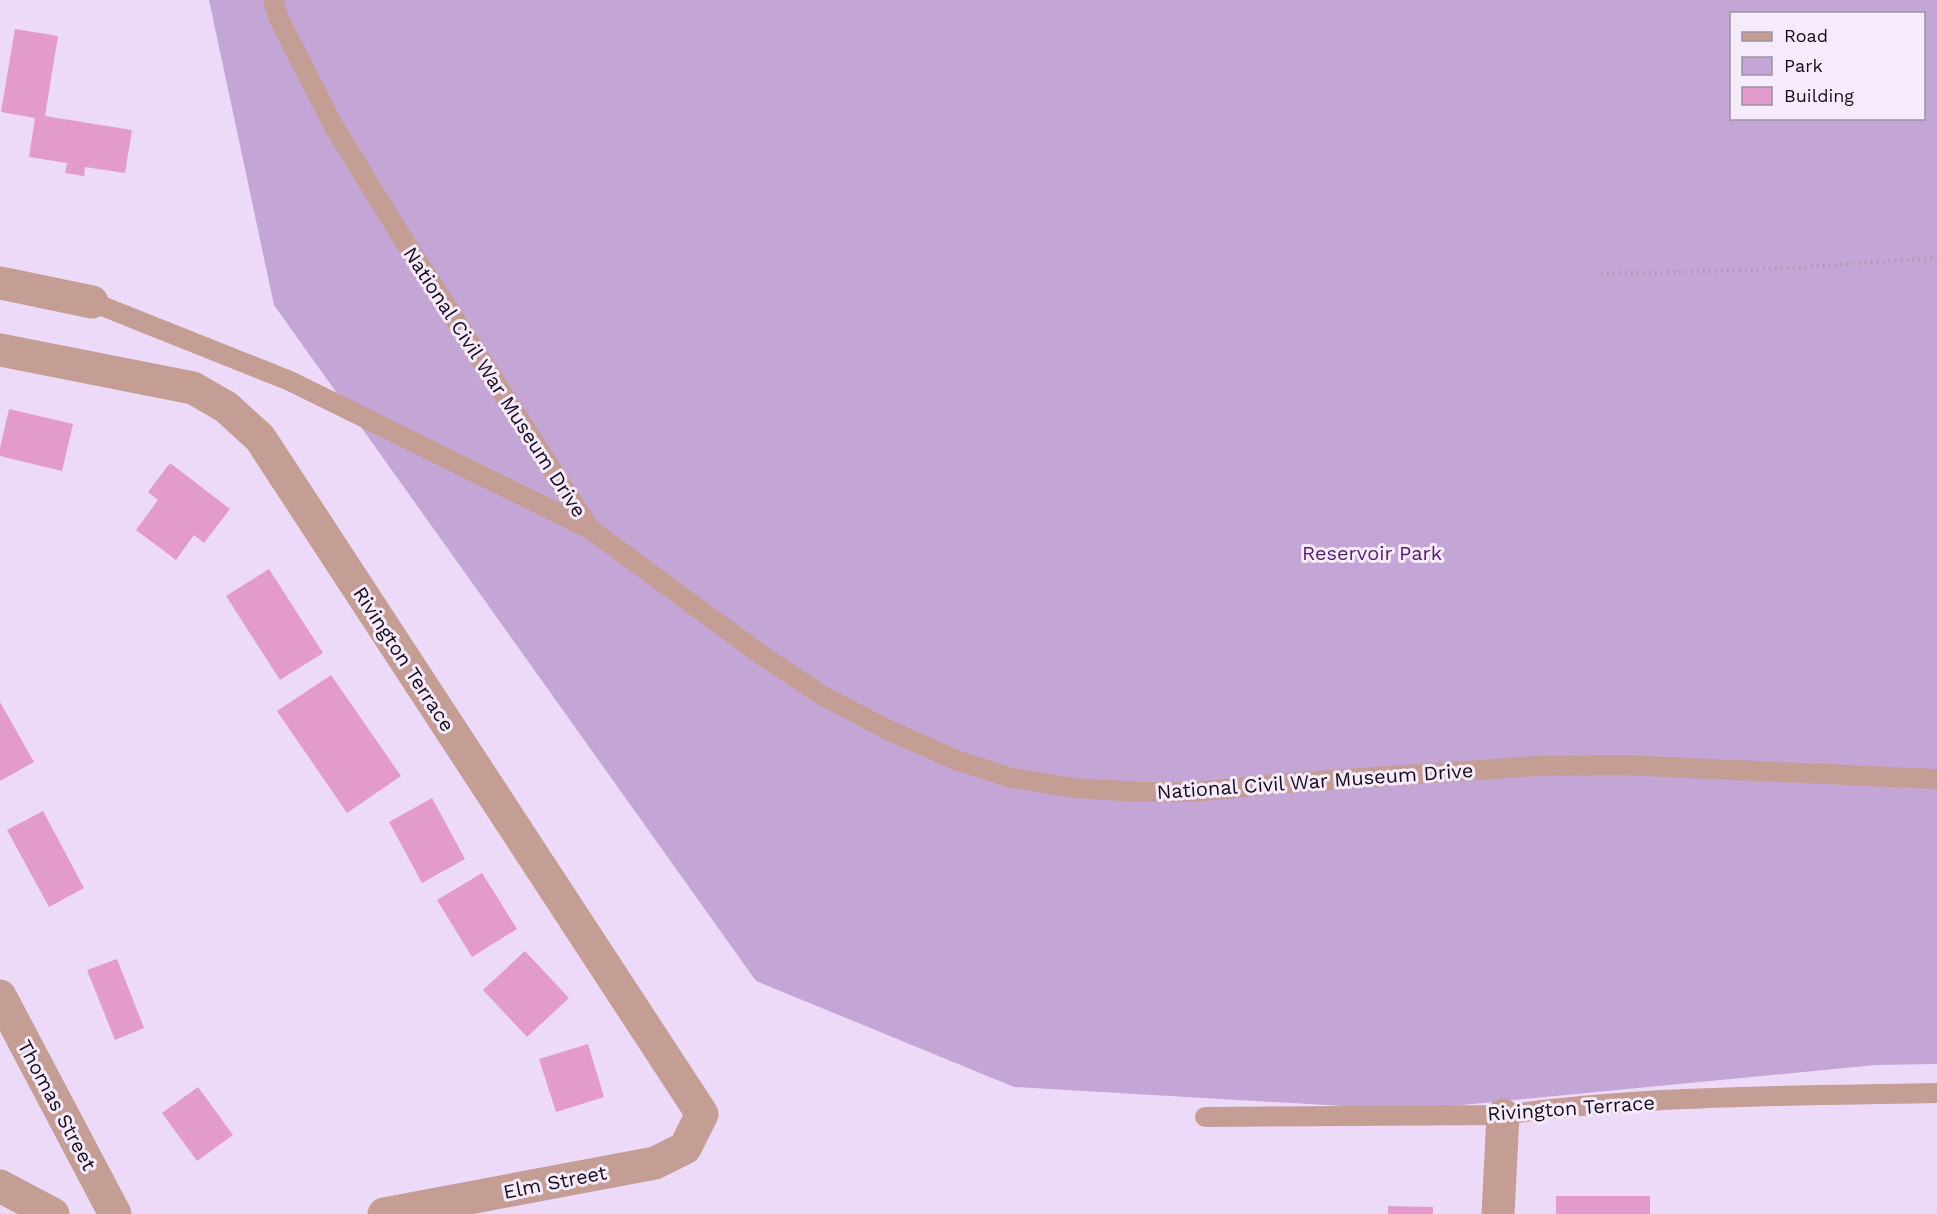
<svg xmlns="http://www.w3.org/2000/svg" width="1937" height="1214" font-family="'Work Sans',sans-serif">
	<style>
		.green { fill: #c3a6d5; fill-rule: evenodd }
		.building { fill: #e39bcd }
		.lines { fill: none; stroke-linecap: round; stroke-linejoin: round }
		.path { stroke: #aa9ab2; stroke-width: 4; stroke-dasharray: 1.5 4.5; stroke-linecap: butt }
		.service { stroke: #c49e95; stroke-width: 20 }
		.minor { stroke: #c49e95; stroke-width: 33 }
		.labels { text-anchor: middle; stroke-width: 6; stroke-linejoin: round; paint-order: stroke }
		.street-label { font-size: 20px; fill: #140d17; stroke: #f6eafd }
		.park-label { font-size: 20px; fill: #562070; stroke: #f6eafd }
	</style>
	<rect width="100%" height="100%" fill="#eddaf8"/>
	<path class="green" d="M209,0H1937V1064L1876,1065L1411,1110L1014,1087L756,981L274,305ZM1732,14H1924V118H1732Z"/>
	<path class="building" d="M15,29L58,36L45,116L132,130L125,173L85,167L84,176L65,173L67,163L29,157L35,118L1,112Z
		M9,409L73,424L62,471L0,456V448Z
		M170,463L230,509L204,543L194,535L176,560L136,530L158,500L148,492Z
		M269,569L323,653L280,680L226,596Z
		M331,675L401,776L347,813L277,711Z
		M0,702L34,762L0,781Z
		M432,798L465,859L422,883L389,822Z
		M43,811L84,888L49,907L7,830Z
		M482,873L517,929L472,957L437,900Z
		M525,951L569,998L527,1037L483,990Z
		M117,959L144,1028L115,1040L87,970Z
		M588,1044L604,1097L556,1112L539,1059Z
		M198,1087L233,1135L197,1161L162,1113Z
		M1556,1196H1650V1214H1556Z
		M1388,1206L1433,1207V1214H1388Z"/>
	<g class="lines">
		<path class="path" d="M1601,273L1690,272L1792,268L1937,258"/>
		<path class="service" d="M273,0L278,17L333,125L398,231L590,529L760,654L820,694L886,729L956,760L1012,778L1074,788L1138,792H1194L1273,784L1537,766L1621,765L1937,779
			M92,302L290,381L590,529
			M1205,1117L1503,1115C1647,1095 1792,1096 1937,1093"/>
		<path class="minor" d="M0,283L92,302
			M0,350L193,388L226,407L260,438L702,1114L685,1148L655,1163L384,1214
			M0,996L115,1214
			M0,1186L53,1214
			M1498,1214L1503,1115"/>
	</g>
	<g class="labels">
		<g class="street-label">
			<text transform="translate(495 382) rotate(57)" y="7">National Civil War Museum Drive</text>
			<text transform="translate(404 659) rotate(57)" y="7">Rivington Terrace</text>
			<text transform="translate(1315 781) rotate(-4)" y="7">National Civil War Museum Drive</text>
			<text transform="translate(57 1105) rotate(62)" y="7">Thomas Street</text>
			<text transform="translate(1571 1108) rotate(-4)" y="7">Rivington Terrace</text>
			<text transform="translate(555 1182) rotate(-11)" y="7">Elm Street</text>
		</g>
		<g class="park-label">
			<text x="1372" y="560">Reservoir Park</text>
		</g>
	</g>
	<rect x="1730" y="12" width="195" height="108" fill="#f6eafd" stroke="#9c92a1" stroke-width="1.5"/>
	<rect x="1742" y="32" width="30" height="9" fill="#c49e95" stroke="#9c92a1" stroke-width="1.5"/>
	<text x="1784" y="42" font-size="18" fill="#140d17">Road</text>
	<rect x="1742" y="57" width="30" height="18" fill="#c3a6d5" stroke="#9c92a1" stroke-width="1.5"/>
	<text x="1784" y="72" font-size="18" fill="#140d17">Park</text>
	<rect x="1742" y="87" width="30" height="18" fill="#e39bcd" stroke="#9c92a1" stroke-width="1.5"/>
	<text x="1784" y="102" font-size="18" fill="#140d17">Building</text>
</svg>
